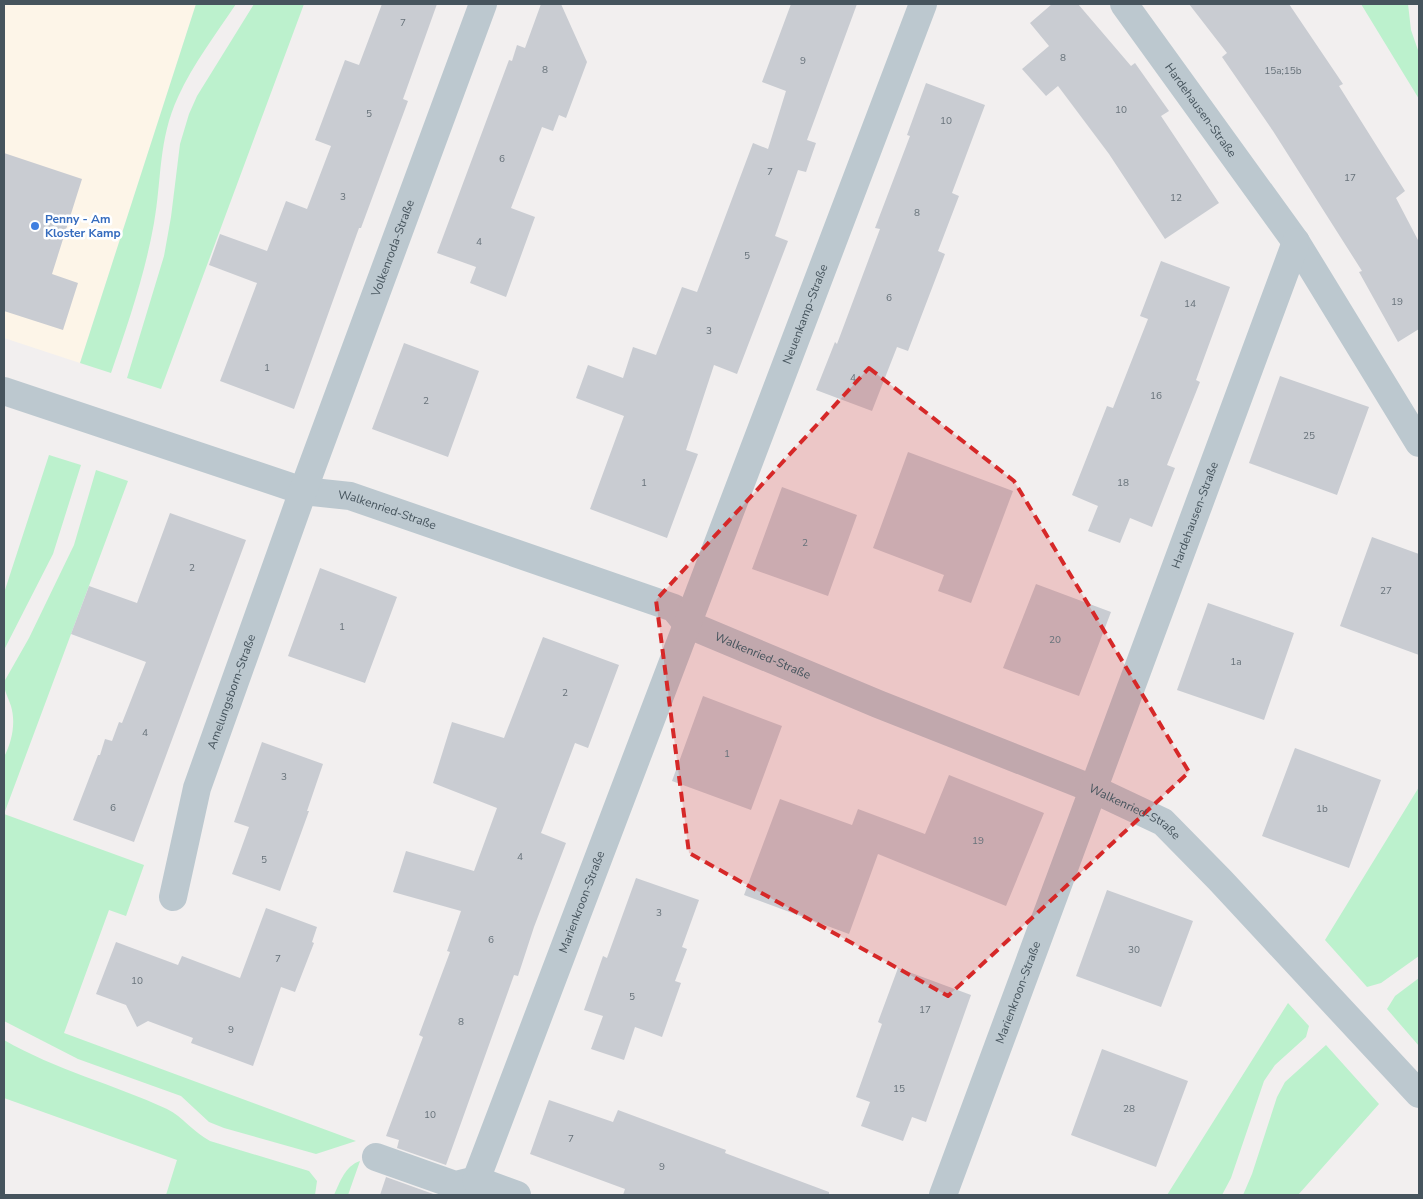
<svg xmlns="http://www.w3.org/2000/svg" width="1423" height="1199" font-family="'Nunito Sans',sans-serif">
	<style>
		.commercial { fill: #fdf5e8 }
		.green { fill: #bcf1cd }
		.building { fill: #c9ccd2 }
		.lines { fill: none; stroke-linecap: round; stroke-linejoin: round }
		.street { stroke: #bcc8cf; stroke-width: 28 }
		.marked { fill: #d62828; fill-opacity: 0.2; stroke: #d62828; stroke-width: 4; stroke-dasharray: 10 6; stroke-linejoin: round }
		.shop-dot { fill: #3f7fe0; stroke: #fff; stroke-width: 2 }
		.labels { text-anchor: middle; stroke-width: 5; stroke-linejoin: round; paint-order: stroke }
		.number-label { font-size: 10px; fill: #67727a }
		.street-label { font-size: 12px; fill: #46545d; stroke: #fff }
		.shop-label { font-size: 12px; font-weight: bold; fill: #366cbe; stroke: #fff; text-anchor: start }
	</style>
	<rect width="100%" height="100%" fill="#f2efef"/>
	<path class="commercial" d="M4,4H196L80,363L4,338Z"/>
	<path class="green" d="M196,4H236C216,34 193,64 178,97C158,140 162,179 154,223C145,274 128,324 111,373L80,363Z
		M254,4H304L161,389L127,378L164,256L171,217L180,144L189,114L197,96Z
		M1361,4H1408L1411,30L1419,53V99Z
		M49,455L81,465L53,554L4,650V593Z
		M96,470L128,481L4,814L144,865L126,916L109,910L64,1033L356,1141L316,1154L224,1128L209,1122L181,1096L78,1059L4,1021V757C12,742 16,723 11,706C8,697 4,691 4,682L29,638L74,545Z
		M1419,787V956L1381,983L1367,987L1325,940Z
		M1419,978V1046L1387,1009L1395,996Z
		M1288,1003L1309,1026L1306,1037L1275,1065L1264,1081L1231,1178L1222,1195H1167Z
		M4,1040C56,1070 113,1084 167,1109C183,1117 193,1132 210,1141L309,1171L317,1181L315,1195H166L177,1160L4,1098Z
		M1326,1045L1379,1104L1298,1195H1243L1252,1174L1277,1097L1285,1082Z
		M360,1161L348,1195H334C340,1182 345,1166 360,1161Z"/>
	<path class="building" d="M382,4H437L403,99L408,101L361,228H359L294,409L220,381L257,283L209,265L220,234L267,251L286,201L307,209L331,146L315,140L345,60L359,65Z
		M541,4H561L587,62L566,118L559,115L553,131L542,127L511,208L535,217L506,297L470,283L476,267L437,253L509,60L512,61L517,45L525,48Z
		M791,4H857L807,140L816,143L806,172L798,170L775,236L788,241L737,374L714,365L686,450L698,454L667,538L590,509L624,416L576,398L588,365L623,378L633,347L656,355L682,287L697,292L753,143L768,149L786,91L762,82Z
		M1052,4H1078L1131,66L1135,63L1169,111L1161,116L1219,203L1165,239L1109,154L1058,86L1046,96L1022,69L1049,46L1030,23Z
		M1189,4H1289L1343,84L1339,86L1405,191L1396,198L1419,242V329L1398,342L1359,272L1362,271L1273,131L1222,57L1227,53Z
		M926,83L985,105L952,193L959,196L938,251L945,254L908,351L897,347L872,411L816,390L835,342L837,344L880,229L875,228L910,136L907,135Z
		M4,153L82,179L52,274L78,283L63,330L4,311Z
		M1161,261L1230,287L1196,380L1200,382L1167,465L1175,468L1152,527L1130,518L1120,543L1088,531L1098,506L1072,495L1107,406L1113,408L1148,319L1140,316Z
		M404,343L479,371L448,457L372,429Z
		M1280,376L1369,407L1337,495L1249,463Z
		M908,452L1013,491L971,603L938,591L944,575L873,548Z
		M782,487L857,515L828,596L752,569Z
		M170,513L246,540L134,842L73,820L98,755H100L105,739L112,741L119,722L122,723L146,662L71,634L89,586L137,603Z
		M1372,537L1419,554V655L1340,626Z
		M320,568L397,597L365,683L288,656Z
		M1036,584L1111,612L1079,696L1003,668Z
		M1208,603L1294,633L1264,720L1177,690Z
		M543,637L619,665L588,748L575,743L541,833L566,843L534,927L518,976L514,975L446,1165L397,1148L399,1140L386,1136L423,1037L419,1035L450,952L447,951L461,911L393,892L406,851L474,871L497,808L433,783L452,722L504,738Z
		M703,696L782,726L751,810L672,781Z
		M262,742L323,764L307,811H309L280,891L232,874L249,827L234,822Z
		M1295,748L1381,780L1349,868L1262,836Z
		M949,775L1044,813L1006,906L878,854L849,934L744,895L780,799L852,825L858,809L925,834Z
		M636,878L699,900L682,947L687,949L675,981L681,983L662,1037L635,1027L624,1060L591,1049L603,1016L584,1010L603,956L607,958Z
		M1107,890L1193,921L1161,1007L1076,976Z
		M266,908L317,927L312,942L314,943L295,992L281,987L253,1066L191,1043L193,1038L148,1021L137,1027L126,1005L96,994L116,942L178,965L182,956L240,978Z
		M898,968L971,995L926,1122L912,1117L903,1141L861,1126L870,1102L856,1097L882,1024L878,1022Z
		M1102,1049L1188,1081L1156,1167L1071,1135Z
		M549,1100L613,1122L618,1110L726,1150L725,1153L829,1192V1195H623L625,1189L530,1154Z
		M386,1177L436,1195H380Z"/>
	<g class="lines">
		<g class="street">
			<path id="s1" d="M1124,4L1296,242L1419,443"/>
			<path id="s2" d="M4,391L303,491L350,496L674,608L687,624L878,704L1093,789L1163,822L1220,880L1419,1094"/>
			<path id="s3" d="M173,897L197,788L303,491L483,4"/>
			<path d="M376,1157L455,1185L476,1180"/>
			<path id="s4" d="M517,1195L476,1180L923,4"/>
			<path id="s5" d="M943,1195L1296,242"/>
		</g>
	</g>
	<path class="marked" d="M869,368L1014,481L1189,772L948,996L689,853L656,600Z"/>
	<circle class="shop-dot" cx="35" cy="226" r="5"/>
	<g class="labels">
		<g class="number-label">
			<text x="403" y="26">7</text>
			<text x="1063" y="61">8</text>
			<text x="803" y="64">9</text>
			<text x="545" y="73">8</text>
			<text x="1283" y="74">15a;15b</text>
			<text x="1121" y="113">10</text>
			<text x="369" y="117">5</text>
			<text x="946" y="124">10</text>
			<text x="502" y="162">6</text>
			<text x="770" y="175">7</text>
			<text x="1350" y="181">17</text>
			<text x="343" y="200">3</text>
			<text x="1176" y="201">12</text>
			<text x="917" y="216">8</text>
			<text x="479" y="245">4</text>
			<text x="747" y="259">5</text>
			<text x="889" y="301">6</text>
			<text x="1397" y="305">19</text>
			<text x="1190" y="307">14</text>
			<text x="709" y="334">3</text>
			<text x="267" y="371">1</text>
			<text x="853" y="381">4</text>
			<text x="1156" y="399">16</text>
			<text x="426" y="404">2</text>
			<text x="1309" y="439">25</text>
			<text x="644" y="486">1</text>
			<text x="1123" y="486">18</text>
			<text x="805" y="546">2</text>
			<text x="192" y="571">2</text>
			<text x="1386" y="594">27</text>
			<text x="342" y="630">1</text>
			<text x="1055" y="643">20</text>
			<text x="1236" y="665">1a</text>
			<text x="565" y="696">2</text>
			<text x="145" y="736">4</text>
			<text x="727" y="757">1</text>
			<text x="284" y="780">3</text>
			<text x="113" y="811">6</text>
			<text x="1322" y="812">1b</text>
			<text x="978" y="844">19</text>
			<text x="520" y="860">4</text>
			<text x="264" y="863">5</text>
			<text x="659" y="916">3</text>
			<text x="491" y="943">6</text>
			<text x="1134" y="953">30</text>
			<text x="278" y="962">7</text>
			<text x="137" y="984">10</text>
			<text x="632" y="1000">5</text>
			<text x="925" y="1013">17</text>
			<text x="461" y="1025">8</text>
			<text x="231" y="1033">9</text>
			<text x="899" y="1092">15</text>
			<text x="1129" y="1112">28</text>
			<text x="430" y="1118">10</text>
			<text x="571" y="1142">7</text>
			<text x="662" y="1170">9</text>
		</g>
		<g class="street-label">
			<text dy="4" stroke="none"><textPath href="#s1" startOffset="131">Hardehausen-Straße</textPath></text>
			<text dy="4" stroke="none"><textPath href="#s3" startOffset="686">Volkenroda-Straße</textPath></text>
			<text dy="4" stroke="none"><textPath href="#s4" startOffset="970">Neuenkamp-Straße</textPath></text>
			<text dy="4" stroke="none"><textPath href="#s2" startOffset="402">Walkenried-Straße</textPath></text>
			<text dy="4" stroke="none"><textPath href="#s5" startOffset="725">Hardehausen-Straße</textPath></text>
			<text dy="4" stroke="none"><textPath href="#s2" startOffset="808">Walkenried-Straße</textPath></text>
			<text dy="4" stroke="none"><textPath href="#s3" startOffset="214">Amelungsborn-Straße</textPath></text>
			<text dy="4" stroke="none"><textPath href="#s2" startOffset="1212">Walkenried-Straße</textPath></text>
			<text dy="4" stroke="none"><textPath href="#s4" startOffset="341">Marienkroon-Straße</textPath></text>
			<text dy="4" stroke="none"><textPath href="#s5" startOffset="216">Marienkroon-Straße</textPath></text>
		</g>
		<g class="shop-label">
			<text x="45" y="223">Penny - Am<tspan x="45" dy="14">Kloster Kamp</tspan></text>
		</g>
	</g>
	<rect width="1423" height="1199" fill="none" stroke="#46545d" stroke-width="10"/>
</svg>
